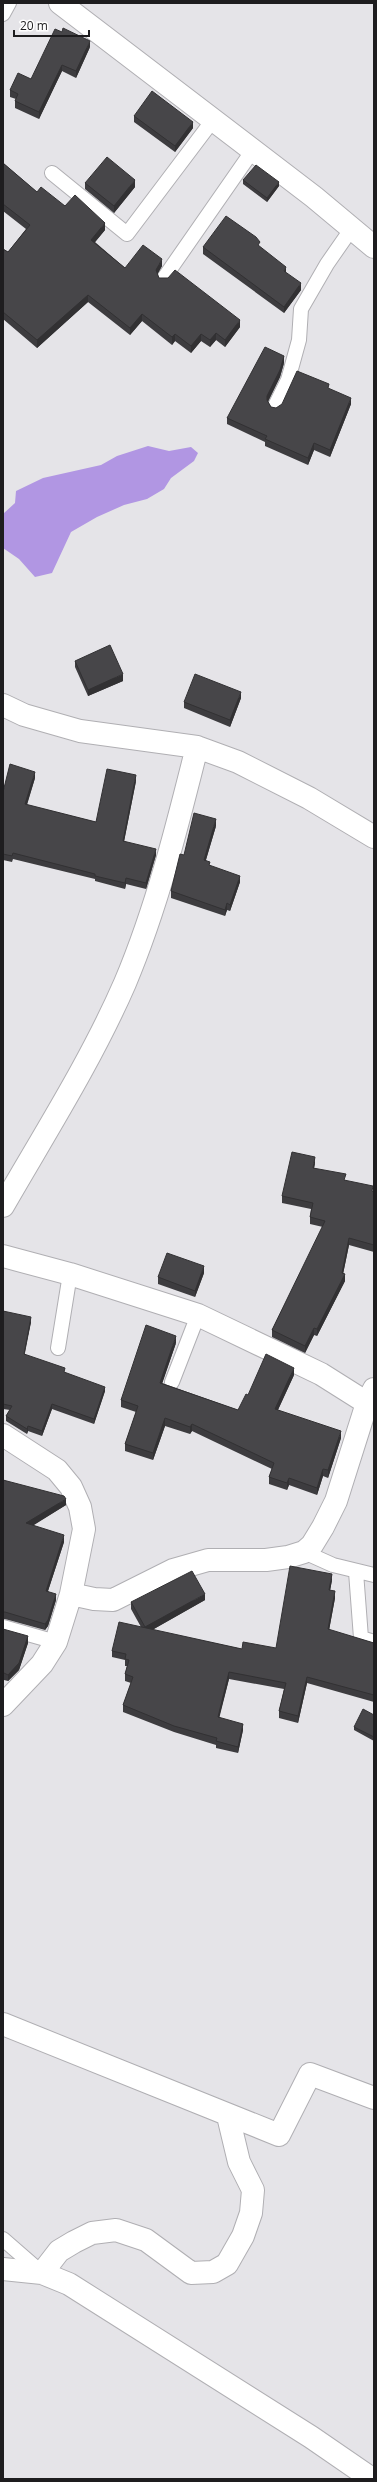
<svg xmlns="http://www.w3.org/2000/svg" width="377" height="2482" font-family="'Open Sans',sans-serif">
	<style>
		.forest { fill: #b196e3 }
		.lines { fill: none; stroke-linecap: round; stroke-linejoin: round }
		.service-casing { stroke: #b0afb3; stroke-width: 16 }
		.minor-casing { stroke: #b0afb3; stroke-width: 24 }
		.service { stroke: #fff; stroke-width: 14 }
		.minor { stroke: #fff; stroke-width: 22 }
		.wall { fill: #3d3c3f }
		.shaded-wall { fill: #323133 }
		.building { fill: #474649; stroke: #323133 }
	</style>
	<rect width="100%" height="100%" fill="#e5e4e8"/>
	<path class="forest" d="M148,446L169,451L191,447L198,453L194,461L171,478L164,489L147,499L124,505L97,517L71,532L52,573L35,577L19,559L3,548V514L15,503L16,491L43,478L101,465L117,456Z"/>
	<g class="lines">
		<g class="service-casing">
			<path id="service" d="M3,14L9,3
				M52,173L127,234L213,120
				M164,278L253,150
				M275,406L288,380L299,340L301,309L327,264L352,228
				M58,1348L70,1274
				M172,1382L198,1315
				M304,1552L333,1565L374,1575
				M356,1572L361,1638L374,1642
				M3,1627L56,1642
				M3,2239L42,2273"/>
		</g>
		<g class="minor-casing">
			<path id="minor" d="M60,3L314,197L374,247
				M3,705L24,715L80,731L197,747L238,762L309,798L374,837
				M3,1206C45,1133 91,1061 125,983C157,907 177,827 197,747
				M3,1256L70,1274L198,1315L321,1374L367,1403
				M3,1435L57,1470L71,1487L80,1507L84,1529L71,1594L56,1642L42,1664L3,1705
				M71,1594L94,1599L113,1600L173,1570L208,1560H266L288,1557L304,1552L312,1545L323,1527L336,1501L367,1403L374,1389
				M3,2024L279,2135L310,2074L374,2098
				M3,2269L42,2273L69,2284L311,2437L372,2479
				M42,2273L59,2251L74,2242L92,2233L116,2230L146,2240L191,2273L213,2272L227,2264L243,2236L251,2213L253,2190L239,2162L228,2116"/>
		</g>
		<use href="#service" class="service"/>
		<use href="#minor" class="minor"/>
	</g>
	<path class="wall" d="M90,47L76,78L62,71L39,119L15,108V101L16,99L10,97V90Z
		M134,116L193,128L175,152L134,122Z
		M3,163L37,192L65,206L105,230L95,242L125,268L162,266L157,274L159,278L240,327L225,347L216,340L210,347L201,341L191,353L175,341L172,345L142,321L130,335L88,302L37,348L3,319V249L8,252L26,229L3,211Z
		M243,180L279,186L267,202L243,184Z
		M85,183L135,187L114,213L85,189Z
		M203,247H260L286,273L301,290L284,313L203,254Z
		M284,363L280,377L268,402L271,407L276,408L329,389L351,404L330,457L314,450L308,465L265,446V442L227,424V418Z
		M75,661L123,681L88,696L75,667Z
		M241,698L230,727L184,708V702Z
		M35,778L27,805L96,822L136,781L124,841L156,855L146,889L126,884L125,889L95,881V879L13,859L12,862L3,860V792Z
		M216,826L206,860L210,866L240,882L230,911L227,910L225,916L171,898V891L184,855Z
		M315,1163L314,1168L374,1192V1252L349,1245L343,1274L345,1281L317,1336L314,1335L305,1353L272,1337V1330L323,1227L310,1224V1217L311,1209L282,1203V1196Z
		M204,1273L195,1297L158,1284V1277Z
		M3,1311L31,1322L24,1354L105,1391L94,1424L52,1409L42,1436L28,1431L27,1434L6,1421V1416L10,1410L3,1409Z
		M176,1343L162,1383L238,1410L248,1395L294,1375L278,1410L341,1438L328,1478L323,1476L317,1495L289,1485L287,1490L269,1484V1477L272,1469L192,1431L190,1434L165,1426L153,1460L125,1451V1444L136,1412L121,1407V1400Z
		M3,1480L66,1505L33,1525L64,1542L48,1591L56,1600L48,1626L45,1630L5,1619H3Z
		M332,1580L330,1590L335,1598L329,1630L374,1643V1702L307,1683L298,1723L279,1718V1711L284,1689L229,1679L219,1717L243,1730L238,1753L216,1748V1745L174,1732L123,1712V1705L131,1683L125,1681V1674L127,1666H125V1660L112,1657V1651L141,1627L131,1609V1602L205,1600L152,1630L242,1649L276,1648Z
		M3,1629L28,1643L19,1670L8,1681L4,1680Z
		M374,1715V1741L354,1730V1727Z"/>
	<path class="shaded-wall" d="M90,41V47L76,78V71Z
		M62,65V71L39,119V112Z
		M193,122V128L175,152V146Z
		M135,180V187L114,213V206Z
		M279,182V186L267,202V198Z
		M105,223V230L91,247V240Z
		M162,259V266L156,277V270Z
		M286,267V273L284,271Z
		M301,283V290L284,313V307Z
		M88,295V302L37,348V340Z
		M142,314V321L130,335V328Z
		M240,320V327L225,347V340Z
		M216,333V340L210,347V340Z
		M175,334V341L172,345V337Z
		M201,334V341L191,353V346Z
		M284,356V363L280,377L267,403V396Z
		M351,398V404L330,457V450Z
		M314,443V450L308,465V458Z
		M123,674V681L88,696V690Z
		M241,692V698L230,727V720Z
		M35,772V778L25,810V804Z
		M136,775V781L123,847V841Z
		M216,819V826L204,866V860Z
		M156,849V855L146,889V883Z
		M240,876V882L230,911V905Z
		M126,878V884L125,889V883Z
		M227,903V910L225,916V910Z
		M315,1157V1163L313,1174V1168Z
		M349,1238V1245L342,1279L345,1274V1281L317,1336V1329L342,1273Z
		M204,1266V1273L195,1297V1291Z
		M31,1317V1322L24,1358V1354Z
		M314,1328V1335L305,1353V1346Z
		M176,1336V1343L160,1390V1383Z
		M294,1368V1375L275,1416V1409Z
		M105,1387V1391L94,1424V1419Z
		M52,1404V1409L42,1436V1431Z
		M165,1418V1426L153,1460V1453Z
		M192,1424V1431L190,1434V1427Z
		M28,1426V1431L27,1434V1429Z
		M341,1431V1438L328,1478V1470Z
		M323,1469V1476L317,1495V1488Z
		M289,1478V1485L287,1490V1483Z
		M66,1499V1505L26,1530V1523Z
		M64,1535V1542L46,1597V1591Z
		M332,1574V1580L329,1597V1590Z
		M335,1591V1598L328,1636V1629Z
		M56,1594V1600L48,1626L45,1630V1624Z
		M205,1594V1600L145,1634V1627Z
		M28,1636V1643L19,1670L8,1681V1675Z
		M229,1672V1679L218,1723V1717Z
		M307,1677V1683L298,1723V1716Z
		M243,1724V1730L238,1753V1747Z"/>
	<path class="building" d="M63,28L90,41L76,71L62,65L39,112L15,101L18,94L10,90L18,73L31,79L55,29L62,32Z
		M152,91L193,122L175,146L134,116Z
		M107,157L135,180L114,206L85,183Z
		M3,163L37,192L41,187L65,206L75,195L105,223L91,240L125,268L143,245L162,259L156,270L159,278H168L175,270L240,320L225,340L216,333L210,340L201,334L191,346L175,334L172,337L142,314L130,328L88,295L37,340L3,312V249L8,252L30,225L3,204Z
		M256,165L279,182L267,198L243,180Z
		M226,216L256,237L260,242L258,245L286,267L284,271L301,283L284,307L203,247Z
		M265,347L284,356L280,370L267,396V400L271,407L276,408L282,404L297,371L329,384L328,388L351,398L330,450L314,443L308,458L265,439L267,436L227,418Z
		M110,645L123,674L88,690L75,661Z
		M195,674L241,692L230,720L184,702Z
		M10,764L35,772L25,804L96,822L107,769L136,775L123,841L156,849L146,883L126,878L125,883L95,876V874L13,853L12,856L3,854V792Z
		M194,813L216,819L204,860L210,862L209,865L240,876L230,905L227,903L225,910L171,891L180,854L184,855Z
		M292,1152L315,1157L313,1168L346,1174L344,1180L373,1186L372,1191L374,1192V1245L349,1238L342,1273L345,1274L317,1329L314,1328L305,1346L272,1330L325,1221L310,1217L313,1203L282,1196Z
		M167,1253L204,1266L195,1291L158,1277Z
		M3,1311L31,1317L24,1354L65,1368L64,1372L105,1387L94,1419L52,1404L42,1431L28,1426L27,1429L6,1416L12,1406L3,1404Z
		M146,1325L176,1336L160,1383L238,1410L246,1394L248,1395L266,1354L294,1368L275,1409L341,1431L328,1470L323,1469L317,1488L289,1478L287,1483L269,1477L274,1463L192,1424L190,1427L165,1418L153,1453L125,1444L138,1406L121,1400Z
		M3,1480L64,1496L66,1499L26,1523L64,1535L46,1591L56,1594L48,1620L45,1624L5,1612H3Z
		M290,1566L332,1574L329,1590L335,1591L328,1629L374,1643V1695L307,1677L298,1716L279,1711L286,1683L229,1672L218,1717L243,1724L238,1747L216,1741L217,1738L174,1726L123,1705L133,1677L125,1674L129,1660L125,1659L126,1654L112,1651L119,1622L242,1649L243,1642L276,1648Z
		M192,1571L205,1594L145,1627L131,1602Z
		M3,1629L28,1636L19,1663L8,1675L4,1673L3,1675Z
		M363,1709L374,1715V1737L354,1727Z"/>
	<rect width="377" height="2482" fill="none" stroke="#1e1d1f" stroke-width="8"/>
	<path d="M14 30v6h75v-6" fill="none" stroke="#1e1d1f" stroke-width="2"/>
	<text x="20" y="30" font-size="12" fill="#1e1d1f" stroke="#ffffff" stroke-width="3" paint-order="stroke">20 m</text>
</svg>
